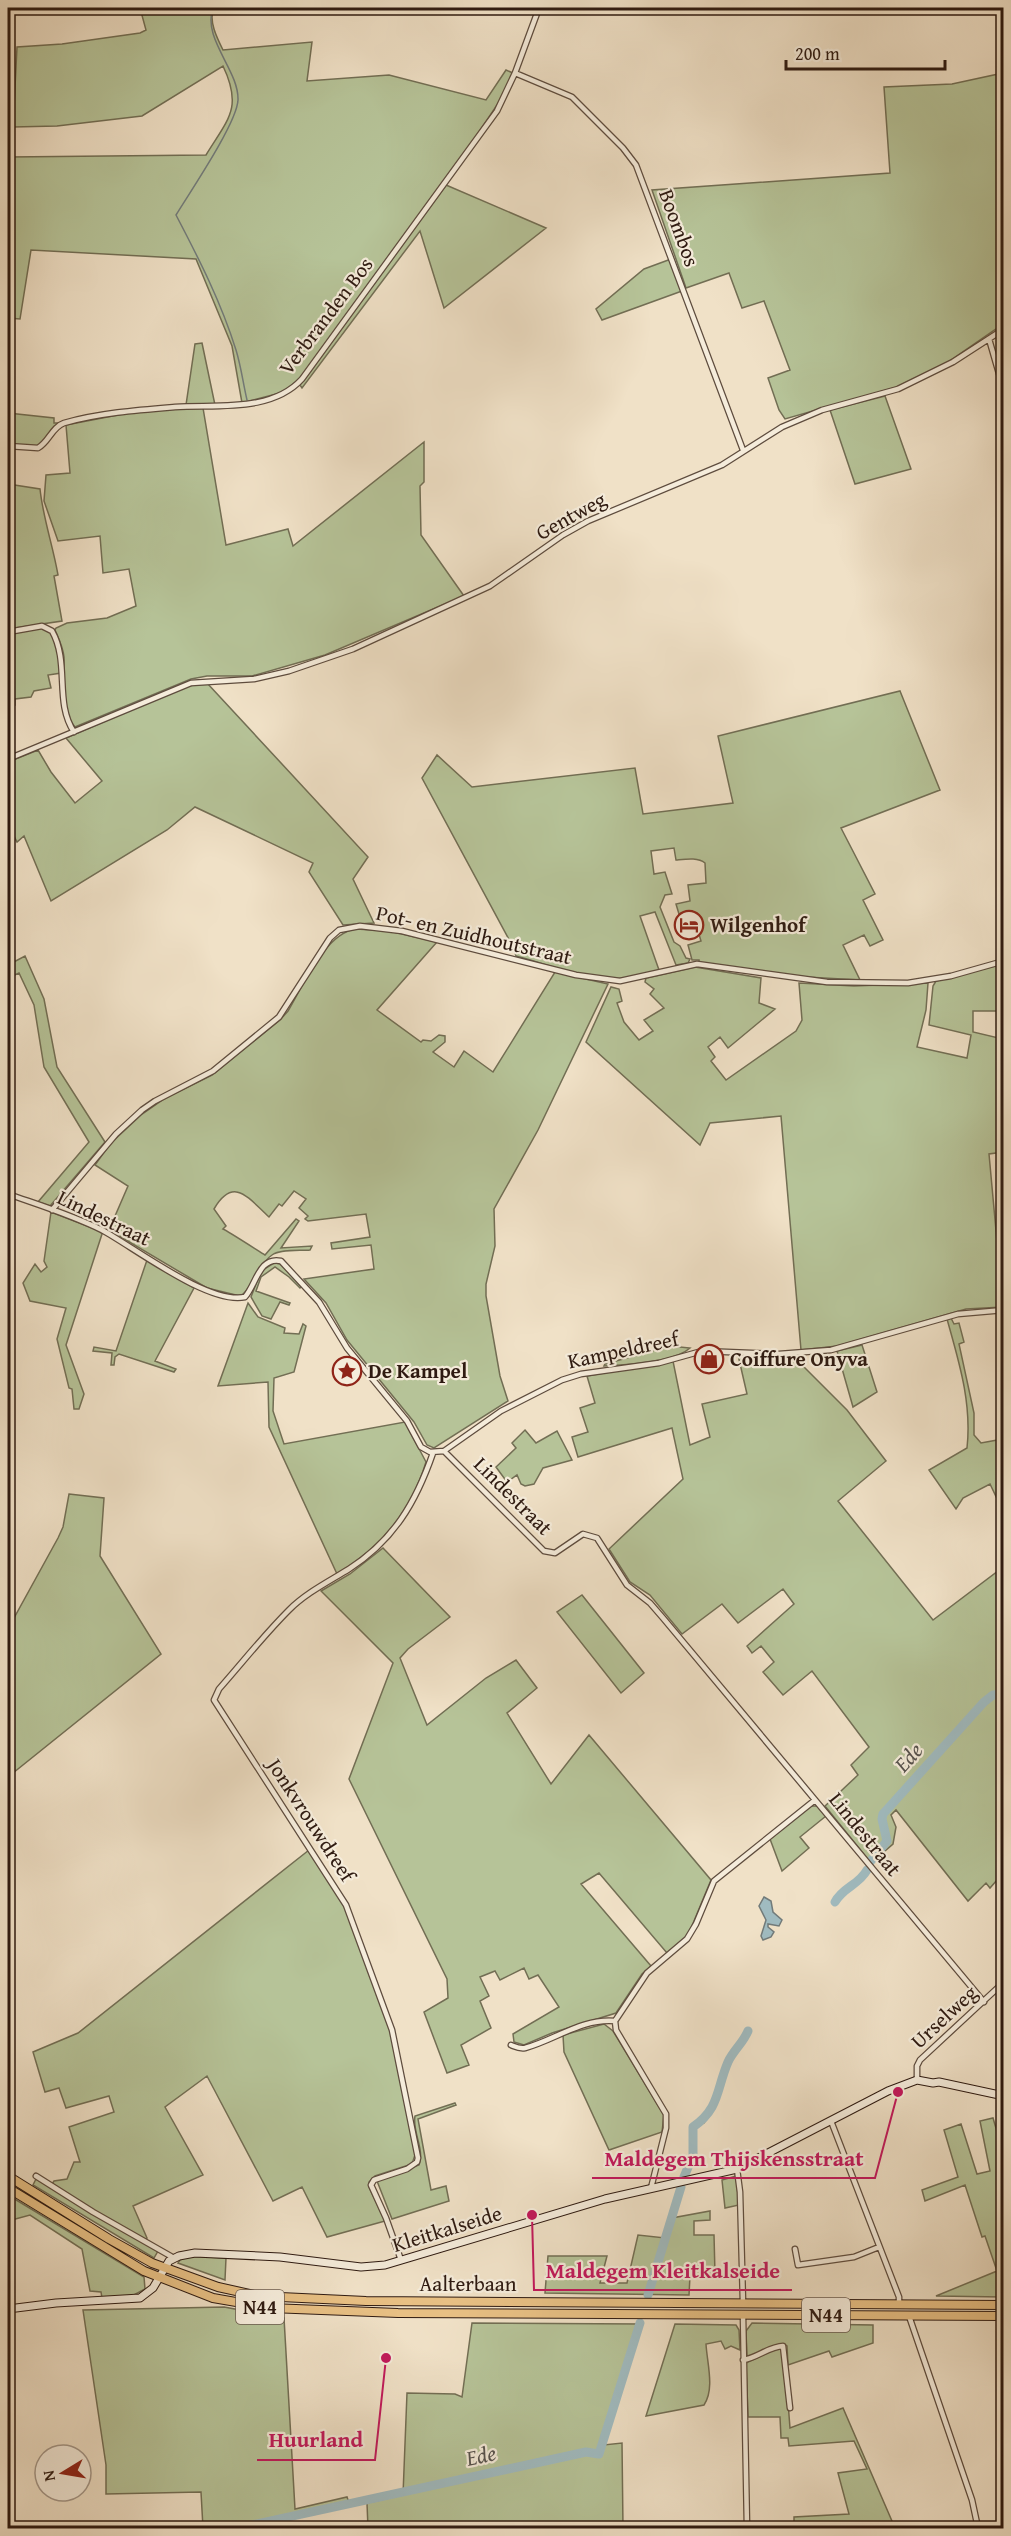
<svg xmlns="http://www.w3.org/2000/svg" width="1011" height="2536" font-family="'Gentium Book Plus',serif">
	<style>
		.green { fill: #b6c398; stroke: #726e54; stroke-width: 1.5 }
		.water { fill: #a0bbc0; stroke: #727b7a; stroke-width: 1.5 }
		.lines { fill: none; stroke-linecap: round; stroke-linejoin: round }
		.stream { stroke: #727b7a; stroke-width: 1.5 }
		.river { stroke: #a0bbc0; stroke-width: 9 }
		.street-casing { stroke: #5e4c3e; stroke-width: 7 }
		.secondary-casing { stroke: #2e1a11; stroke-width: 9 }
		.highway-casing { stroke: #2e1a11; stroke-width: 10 }
		.street { stroke: #f5ecdb; stroke-width: 4.5 }
		.secondary { stroke: #f5ecdb; stroke-width: 7 }
		.highway { stroke: #e8c084; stroke-width: 8 }
		.labels { text-anchor: middle; stroke-width: 4.5; stroke-linejoin: round; paint-order: stroke }
		.shield { fill: #f5ecdb; stroke: #6a594e; stroke-width: 1.5 }
		.shield-label { font-size: 20px; font-weight: bold; fill: #2e1a11 }
		.street-label { font-size: 21px; fill: #2e1a11; stroke: #f5ecdb }
		.poi-label { font-size: 21px; font-weight: bold; fill: #2e1a11; stroke: #f5ecdb; text-anchor: start }
		.water-label { font-size: 22px; font-style: italic; fill: #56524e; stroke: #f5ecdb }
		.leader { fill: none; stroke: #c2185b; stroke-width: 2 }
		.callout-dot { fill: #c2185b; stroke: #f5ecdb; stroke-width: 2 }
		.callout-label { font-size: 22px; text-anchor: middle; font-weight: bold; fill: #c2185b; stroke: #f5ecdb; stroke-width: 4.5; stroke-linejoin: round; paint-order: stroke }
	</style>
	<rect width="100%" height="100%" fill="#f0e1c7"/>
	<filter id="stains"><feTurbulence type="fractalNoise" baseFrequency=".00333" numOctaves="4"/><feColorMatrix values="0 0 0 0 .2 0 0 0 0 .09 0 0 0 0 .02 0 0 0 .5 -.17"/></filter>
	<radialGradient id="worn" r=".72"><stop offset=".6" stop-color="#630" stop-opacity="0"/><stop offset="1" stop-color="#630" stop-opacity=".3"/></radialGradient>
	<path class="green" d="M140,8H214C208,20 217,38 223,50L312,42L307,81L389,75L486,100L506,70L513,73L501,99L475,138L301,377L284,392L242,403L232,346L196,259L31,250L20,319L8,318V157L206,155C228,119 243,108 223,66L142,116L57,126L13,127L17,47L62,44L140,33L146,30Z
		M1003,73V324L948,362L897,387L785,419L779,410L768,378L790,370L764,301L742,308L729,273L686,288L652,190L890,173L884,87L952,84Z
		M446,185L546,228L444,308L420,231L302,388L300,385Z
		M671,259L682,291L602,320L596,309L644,269Z
		M202,343L215,405H186L195,344Z
		M885,396L911,469L855,484L830,410Z
		M178,408H203L226,545L288,529L293,546L424,442V482L420,486L421,535L464,596L325,655L252,676H207L191,679L75,727C60,711 65,678 64,657C63,647 59,639 55,630L56,628L67,623L107,618L136,606L129,569L103,573L100,536L58,541L44,501L46,475L70,473L66,425L123,414Z
		M8,413L54,418V423H59L38,447L8,444Z
		M8,484L40,489C43,518 53,546 58,575L54,576L62,621L8,629Z
		M42,628C60,632 59,659 61,673L48,675L51,688L34,691L31,697L15,699V705L8,706V634Z
		M201,683H207L368,857L353,879L374,923L343,925L309,872L313,863L195,807L167,830L51,901L24,836L17,842L8,824V762L38,750L51,772L75,803L102,781L66,738L182,688Z
		M900,691L940,790L841,828L875,894L863,900L883,940L870,946L864,935L843,945L860,980L806,977L699,963V960H692L688,945L701,941L692,911L679,914L676,904L690,901L688,885L706,883L705,863C698,857 686,859 676,860L674,848L651,851L654,874L665,872L672,894L665,895L660,907L674,942L680,946L686,958L690,959L688,963L676,965L655,912L640,916L659,970C648,973 637,976 627,978C591,982 550,965 516,956L513,947L422,778L437,755L472,787L635,768L643,814L733,803L718,736Z
		M356,929L389,931L437,942L377,1010L421,1042L423,1040L431,1041L439,1035L445,1036V1042L433,1052L454,1067L464,1051L493,1072L555,972L608,984L538,1130L494,1209L495,1246L486,1284V1296L500,1376L508,1401L434,1448L427,1445L414,1422L347,1340L326,1303L304,1279L374,1269L371,1245L332,1249L331,1243L370,1237L366,1214L308,1221L305,1219L308,1216L299,1208L306,1199L294,1191L282,1206L279,1204L269,1217C249,1199 234,1175 214,1209L226,1226L223,1229C226,1230 257,1250 265,1255L296,1219L299,1221L281,1248L312,1246L310,1250C300,1251 280,1249 272,1255C257,1265 249,1294 240,1296L207,1288L109,1230L128,1186L95,1165L110,1144L141,1115L164,1099L212,1075L280,1020L288,1011C303,986 325,933 356,929Z
		M25,956L44,999L57,1067L105,1142L50,1206L38,1202L89,1142L44,1067L34,1005L19,973L8,978V965Z
		M1003,964V1011H973V1032L1003,1039V1152L989,1154L1003,1307L966,1309L837,1346L801,1350L781,1116L710,1123L700,1145L586,1042L611,987L619,989L622,1001L617,1003L624,1022L639,1040L653,1031L644,1020L664,1008L650,994L654,989L645,982L646,978L695,967L761,978L759,1003L775,1009L728,1048L720,1037L708,1047L715,1057L711,1061L726,1080L796,1031L802,1020L799,983L854,986L928,983L926,1010L917,1047L967,1058L971,1035L929,1025L933,986L936,981Z
		M51,1212L100,1231L102,1234L66,1345L84,1394L79,1409H74L72,1389L69,1388L57,1339L66,1308L30,1301L23,1283L35,1264L41,1272L47,1267L44,1261Z
		M147,1260L194,1288L155,1361L176,1369L174,1372L119,1354L115,1357L114,1365H111L112,1353L93,1351L94,1347L116,1351Z
		M274,1263L282,1264L302,1286L300,1288L289,1277L275,1267L261,1277L256,1291L290,1303L289,1305L280,1302L271,1319L262,1316L251,1297L261,1271Z
		M248,1303L258,1317L285,1328L284,1333L299,1334L303,1324L306,1326L294,1372L274,1378L273,1411L284,1444L405,1422L426,1462C411,1512 381,1547 337,1574L269,1427L268,1382L218,1386Z
		M951,1318L954,1324L959,1323L964,1342L959,1344L974,1413V1435L981,1443L1003,1439V1516L1001,1517L1000,1505L990,1484L963,1498L956,1509L929,1470L967,1448C972,1403 959,1362 947,1319Z
		M862,1345L877,1392L853,1407L837,1351Z
		M670,1346L690,1348C675,1362 626,1365 604,1366L605,1364Z
		M738,1355L793,1356L847,1410L886,1461L838,1501L933,1620L1002,1568L1004,1570V1872L990,1888L986,1883L968,1901L896,1810L891,1815L896,1827L893,1844L871,1863L825,1806L858,1775L851,1765L869,1747L812,1671L783,1695L763,1672L774,1662L761,1646L752,1653L747,1646L794,1604L783,1589L738,1623L722,1604L682,1634L650,1595L630,1582L609,1549L683,1479L672,1428L578,1457L572,1437L588,1432L580,1408L595,1403L587,1376L673,1361L690,1445L710,1437L702,1404L747,1394Z
		M525,1430L536,1443L557,1431L572,1460L543,1468L534,1484L525,1486L521,1484L517,1475L507,1482L496,1467L516,1448L512,1443Z
		M69,1494L104,1498L100,1556L161,1654L8,1777V1629L58,1538L63,1527Z
		M383,1548L450,1617L408,1649L400,1658L427,1725L486,1678L516,1660L537,1688L507,1713L551,1784L589,1735L711,1880L689,1933L684,1939L667,1953L599,1873L581,1884L651,1966L642,1974L616,2013L552,2033L524,2045L514,2042L513,2034L559,2007L538,1975L529,1979L524,1968L500,1980L495,1971L480,1977L489,1996L480,2001L491,2028L461,2045L469,2065L447,2073L424,2012L448,1998L447,1979L349,1779L393,1663L321,1591L350,1574Z
		M582,1595L644,1673L621,1693L557,1612Z
		M811,1806H817L826,1816L800,1837L809,1848L782,1871L770,1839Z
		M309,1850L344,1905L391,2030L416,2152L412,2164L375,2176L369,2182V2187L385,2221L327,2237L302,2187L273,2201L207,2076L165,2107L203,2175L133,2206L147,2238L145,2243L158,2251L154,2258L33,2185L36,2179L50,2187L54,2181L67,2179L74,2162H80L69,2127L114,2112L109,2096L66,2108L59,2088L45,2092L33,2052L78,2033Z
		M604,2024L613,2031L664,2115L662,2132L609,2150L564,2052L563,2035Z
		M743,2035L729,2063L715,2107L704,2123L694,2128V2155L687,2173L682,2175L691,2154V2126L702,2119L712,2104L725,2061Z
		M455,2103L456,2105L418,2119L431,2190L446,2186L449,2201L392,2219L377,2181L419,2165C425,2149 412,2132 415,2116Z
		M993,2118L998,2135H1003V2297L936,2296L997,2271L985,2236L982,2237L965,2185L925,2201L922,2190L958,2177L944,2130L961,2124L977,2174L990,2171L980,2121Z
		M736,2176L739,2205L725,2208L722,2180Z
		M8,2195L144,2277L145,2289L132,2296L102,2298L101,2292L90,2291L82,2249L30,2215L8,2221Z
		M710,2211V2220L694,2221V2235H714L715,2274L690,2276L689,2295L545,2293L548,2256H607L600,2283H627L638,2235L665,2238L672,2218Z
		M188,2256L226,2258L225,2280L178,2263L180,2260Z
		M224,2307L284,2318L295,2509L347,2497L350,2506L251,2528H191H203L201,2492L106,2494V2465L83,2310Z
		M472,2323L642,2324L604,2445L622,2443L623,2528H368L367,2503L403,2495L407,2393L455,2394L462,2397Z
		M752,2323L873,2325V2343L832,2357L829,2351L788,2365L787,2346L784,2344L753,2357H747L746,2331Z
		M675,2324L736,2325L739,2330L740,2350L731,2346L725,2349L721,2341L706,2344C707,2363 715,2389 704,2405L646,2416Z
		M780,2347L784,2350L790,2428L843,2408L895,2528H794V2517L849,2514L838,2473L867,2469L854,2441L789,2446L788,2438H781L780,2417H748L746,2363Z"/>
	<path class="water" d="M764,1897L771,1901L773,1912L782,1920L779,1926L768,1924V1927L774,1932L771,1937L763,1940L761,1936L766,1920L759,1906Z"/>
	<g class="lines">
		<path class="stream" d="M213,8C202,39 239,70 238,100C237,123 190,192 176,215C199,259 221,302 236,350C241,366 243,383 247,400
			M52,1206L61,1196"/>
		<path class="river" d="M870,1862L887,1841L882,1819L883,1814L984,1702L993,1695L1004,1694
			M835,1902C843,1887 859,1885 867,1870
			M684,2177L693,2155V2127C720,2108 716,2090 728,2062C733,2051 743,2043 748,2031
			M648,2295L681,2187
			M238,2528L586,2452L599,2454L640,2323"/>
		<g class="street-casing">
			<path id="street" d="M515,73L572,97L623,148L636,165L743,450
				M989,339L1004,391
				M8,446L38,448C49,442 52,427 64,423C99,413 138,410 175,407C216,404 271,413 302,379L497,111L515,73L539,8
				M8,632L42,626L52,631C70,663 54,702 74,732
				M8,759L191,683L254,679L289,671L353,649L490,586L563,535L588,521L722,465L782,427L822,410L898,389L953,362L1004,329
				M8,1194C39,1205 72,1215 102,1230C135,1248 209,1305 245,1297C256,1285 259,1256 281,1261L319,1302L347,1348L407,1421L421,1447L430,1452L444,1451L501,1411L562,1380L581,1374L659,1363L702,1351L779,1354L831,1350L958,1314L1004,1310
				M52,1210L116,1134L142,1110L155,1101L213,1071L279,1017L330,938L339,930L360,926L402,931L576,975L620,981L697,964L827,982L908,983L951,976L1004,961
				M444,1451L544,1551L555,1553L583,1534L597,1538L627,1585L650,1603L663,1618L984,2002
				M511,2045C516,2047 519,2049 525,2048C555,2040 582,2018 615,2021
				M917,2080V2066L920,2060L1004,1982
				M831,2121L899,2297V2304
				M737,2169L740,2192L743,2303
				M36,2176L93,2212L174,2258
				M651,2188L666,2128V2114L616,2030L615,2021L647,1973L687,1939L696,1924L714,1881L815,1800
				M795,2249L798,2265L854,2257L879,2247
				M401,2260L386,2218L371,2185L374,2180L407,2169L417,2162L418,2158L392,2030L346,1905L214,1700L219,1689C242,1663 264,1635 289,1610C306,1593 328,1582 349,1569C394,1540 416,1502 433,1453
				M743,2315L747,2528
				M909,2316L972,2500L978,2528
				M743,2360C757,2358 770,2346 783,2346L790,2408"/>
		</g>
		<g class="secondary-casing">
			<path id="secondary" d="M8,2309L56,2303L140,2298L153,2288L169,2261L179,2256L195,2253L280,2257L361,2267L385,2265L605,2199L737,2169L888,2091L917,2080L933,2083L939,2082L1004,2096"/>
		</g>
		<g class="highway-casing">
			<path id="highway" d="M8,2176L109,2239L152,2263L218,2287L259,2296L366,2301L1004,2305
				M8,2188L144,2271L213,2298L270,2308L398,2313L1004,2316"/>
		</g>
		<use href="#street" class="street"/>
		<use href="#secondary" class="secondary"/>
		<use href="#highway" class="highway"/>
	</g>
	<defs>
		<g id="hotel-ring" transform="scale(1.5)"><circle r="9.5" fill="#f5ecdb" stroke="#8f2418" stroke-width="1.5"/><path d="M-6-4.5h1.5V1H6V5H4.5V3h-9V5H-6ZM-4 0a1.8 1.8 0 1 1 3.6 0ZM.5 0V-2.5h3Q6-2.5 6 0Z" fill="#8f2418"/></g>
		<g id="shop-ring" transform="scale(1.5)"><circle r="9.5" fill="#f5ecdb" stroke="#8f2418" stroke-width="1.5"/><path d="M-5-2.5h2.3a2.7 3.5 0 0 1 5.4 0H5L5.5 6h-11ZM-1.5-2.5h3a1.5 2.3 0 0 0-3 0Z" fill="#8f2418"/></g>
		<g id="sight-ring" transform="scale(1.5)"><circle r="9.5" fill="#f5ecdb" stroke="#8f2418" stroke-width="1.5"/><path d="M0-6L1.8-2.2L6-1.7L2.9 1.2L3.7 5.4L0 3.3L-3.7 5.4L-2.9 1.2L-6-1.7L-1.8-2.2Z" fill="#8f2418"/></g>
	</defs>
	<g fill-rule="evenodd">
		<use href="#hotel-ring" x="689" y="925"/>
		<use href="#shop-ring" x="709" y="1359"/>
		<use href="#sight-ring" x="347" y="1371"/>
	</g>
	<g class="labels">
		<g class="shield">
			<rect x="236" y="2290" width="48" height="34" rx="4.5"/>
			<rect x="802" y="2298" width="48" height="34" rx="4.5"/>
		</g>
		<g class="shield-label">
			<text x="260" y="2314">N44</text>
			<text x="826" y="2322">N44</text>
		</g>
		<g class="street-label">
			<text transform="translate(679 228) rotate(70)" y="7">Boombos</text>
			<text transform="translate(326 316) rotate(-53)" y="7">Verbranden Bos</text>
			<text transform="translate(571 516) rotate(-29)" y="7">Gentweg</text>
			<text transform="translate(474 935) rotate(13)" y="7">Pot- en Zuidhoutstraat</text>
			<text transform="translate(104 1218) rotate(26)" y="7">Lindestraat</text>
			<text transform="translate(623 1350) rotate(-12)" y="7">Kampeldreef</text>
			<text transform="translate(513 1496) rotate(45)" y="7">Lindestraat</text>
			<text transform="translate(311 1820) rotate(57)" y="7">Jonkvrouwdreef</text>
			<text transform="translate(865 1834) rotate(51)" y="7">Lindestraat</text>
			<text transform="translate(944 2017) rotate(-43)" y="7">Urselweg</text>
			<text transform="translate(447 2229) rotate(-17)" y="7">Kleitkalseide</text>
			<text x="468" y="2291">Aalterbaan</text>
		</g>
		<g class="poi-label">
			<text x="710" y="932">Wilgenhof</text>
			<text x="730" y="1366">Coiffure Onyva</text>
			<text x="368" y="1378">De Kampel</text>
		</g>
		<g class="water-label">
			<text transform="translate(908 1757) rotate(-48)" y="8">Ede</text>
			<text transform="translate(481 2455) rotate(-12)" y="8">Ede</text>
		</g>
	</g>
	<path class="leader" d="M898 2092L875 2178H592M532 2215L534 2290H792M386 2358L375 2460H257"/>
	<g class="callout-dot">
		<circle cx="898" cy="2092" r="6"/>
		<circle cx="532" cy="2215" r="6"/>
		<circle cx="386" cy="2358" r="6"/>
	</g>
	<g class="callout-label">
		<text x="734" y="2166">Maldegem Thijskensstraat</text>
		<text x="663" y="2278">Maldegem Kleitkalseide</text>
		<text x="316" y="2447">Huurland</text>
	</g>
	<rect width="1011" height="2536" fill="none" stroke="#f0e1c7" stroke-width="30"/>
	<rect x="9" y="9" width="993" height="2518" fill="none" stroke="#2e1a11" stroke-width="3"/>
	<rect x="15" y="15" width="981" height="2506" fill="none" stroke="#2e1a11" stroke-width="1.5"/>
	<g transform="translate(63 2473) rotate(259)"><circle r="28" fill="#f5ecdb" stroke="#a5988a" stroke-width="1.5"/>
	<path d="M0-4.5L10 22L0 15L-10 22Z" fill="#8f2418"/>
	<text y="-9" font-size="16" font-weight="bold" text-anchor="middle" fill="#2e1a11">N</text>
	</g>
	<path d="M786 60v9h159v-9" fill="none" stroke="#2e1a11" stroke-width="3"/>
	<text x="795" y="60" font-size="18" fill="#2e1a11" stroke="#f5ecdb" stroke-width="4.5" paint-order="stroke">200 m</text>
	<rect width="100%" height="100%" filter="url(#stains)"/>
	<rect width="100%" height="100%" fill="url(#worn)"/>
</svg>
